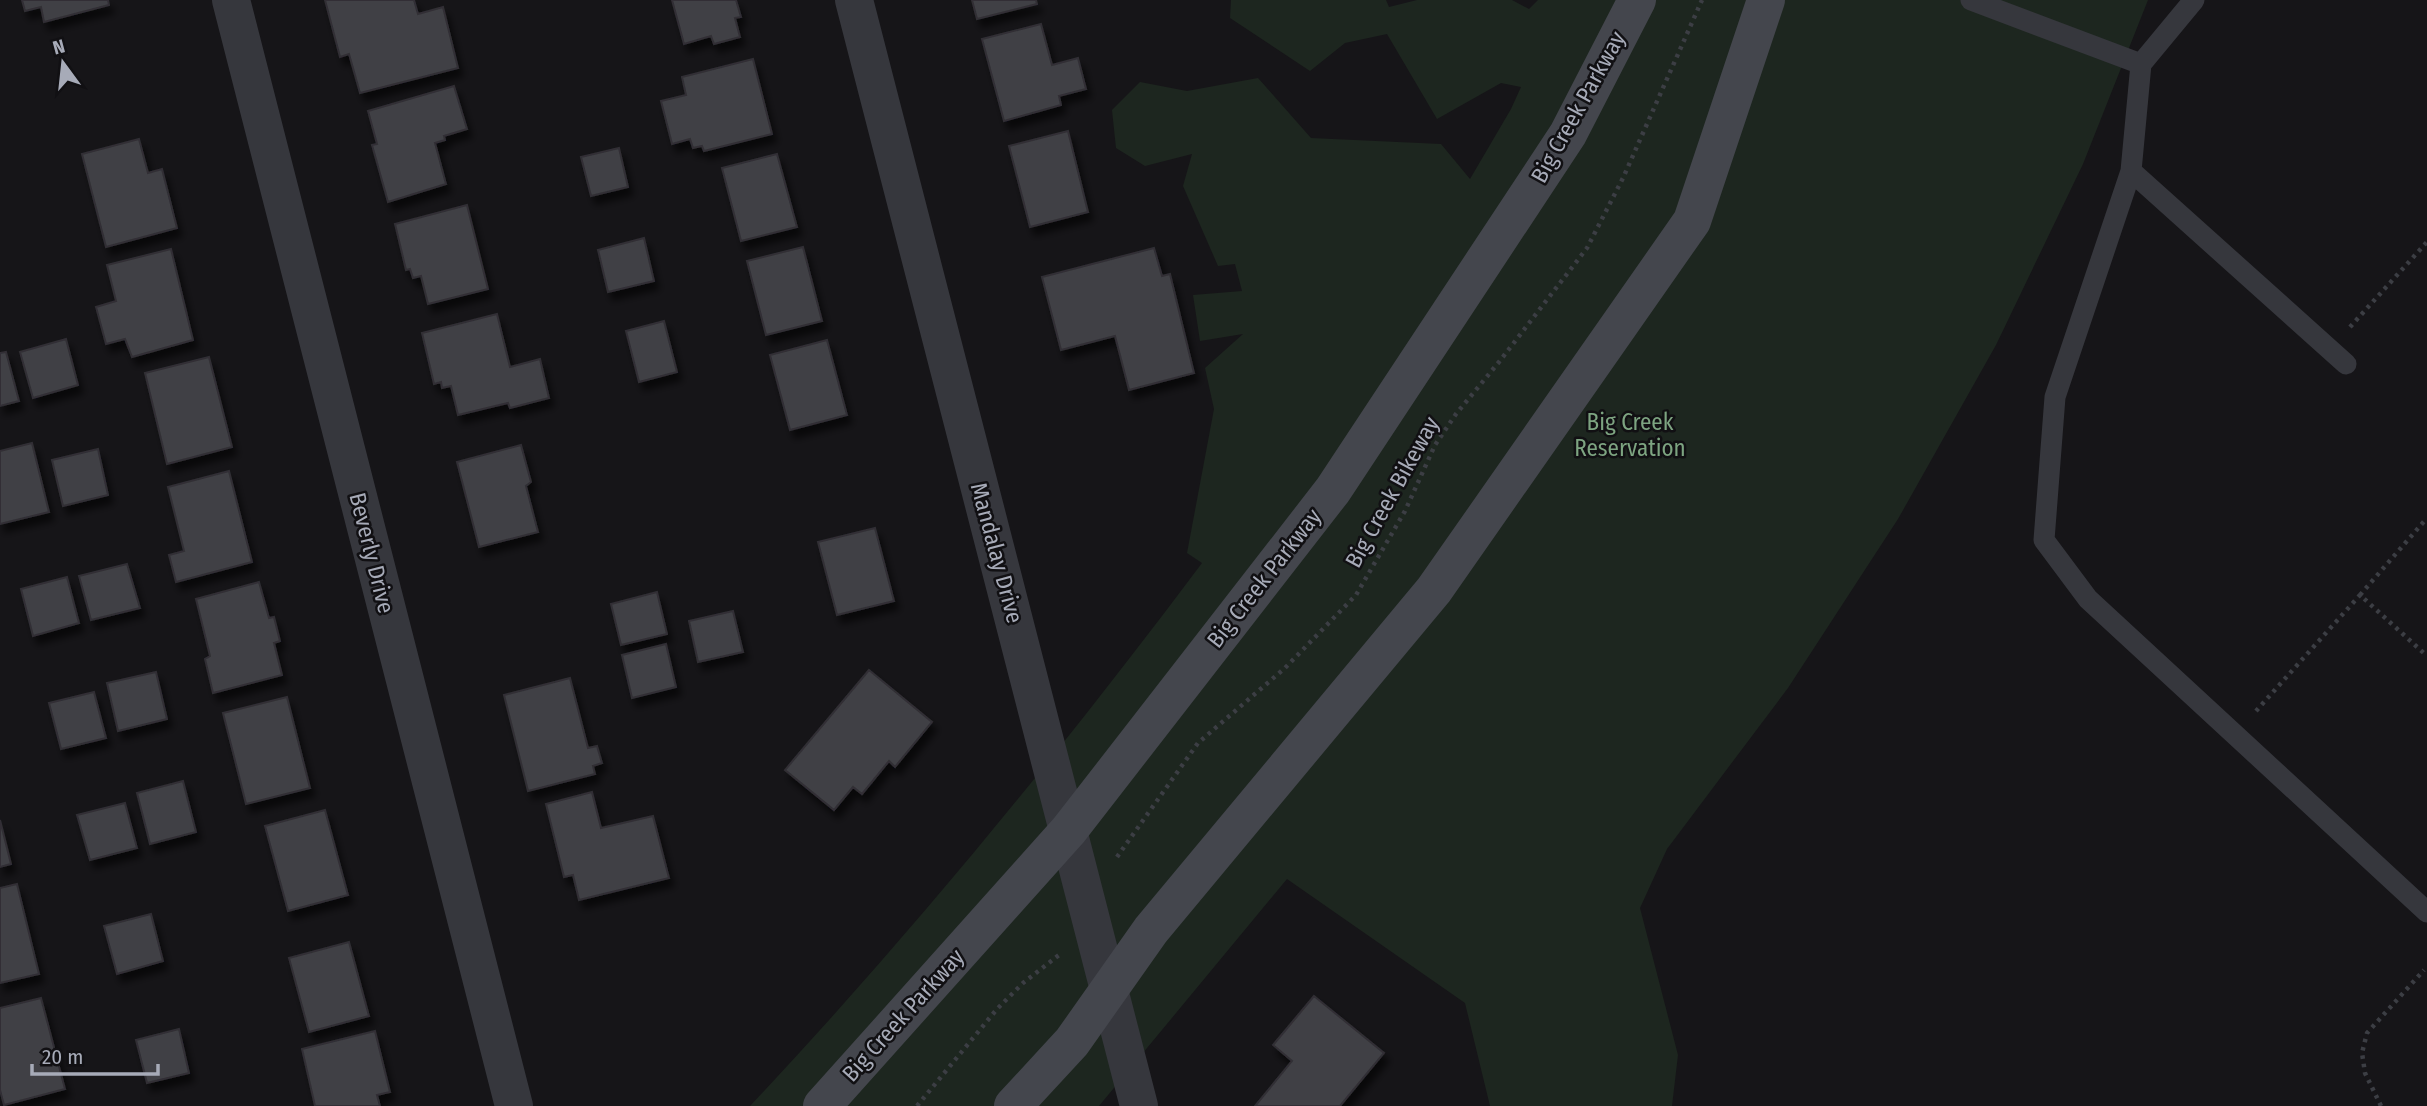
<svg xmlns="http://www.w3.org/2000/svg" width="2427" height="1106" font-family="'Fira Sans Condensed',sans-serif">
	<style>
		.green { fill: #1d261f }
		.building { fill: #404045; stroke: #302f34; stroke-width: 2; filter: url(#shadow) }
		.lines { fill: none; stroke-linecap: round; stroke-linejoin: round }
		.path { stroke: #3c3e44; stroke-width: 4.5; stroke-dasharray: 3.5 5; stroke-linecap: butt }
		.lane { stroke: #36373d; stroke-width: 21 }
		.street { stroke: #36373d; stroke-width: 38 }
		.secondary { stroke: #44464d; stroke-width: 38 }
		.labels { text-anchor: middle; stroke-width: 5; stroke-linejoin: round; paint-order: stroke }
		.street-label { font-size: 23px; fill: #a7abb8; stroke: #111013 }
		.park-label { font-size: 23px; fill: #7da481; stroke: #111013 }
	</style>
	<defs>
		<filter id="shadow"><feDropShadow dx="4.5" dy="8" stdDeviation="3.5" flood-color="#0009"/></filter>
	</defs>
	<rect width="100%" height="100%" fill="#161518"/>
	<path class="green" d="M1231,0H1386L1389,7L1417,0H1512L1529,9L1538,0H2148L2083,164L1996,345L1898,519L1788,688L1667,849L1640,908L1678,1055L1672,1106H1490L1465,1003L1287,879L1099,1106H750C911,935 1061,751 1202,563L1187,553L1214,409L1205,368L1243,334L1200,341L1193,295L1242,291L1235,264L1218,266L1183,186L1192,154L1145,166L1116,148L1112,110L1140,82L1187,91L1258,78L1311,138L1441,144L1470,179L1511,109L1521,87L1501,83L1437,119L1387,34L1345,43L1310,71L1230,18Z"/>
	<path class="building" d="M22,0H108L109,5L44,22L41,7L25,11Z
		M325,0H414L418,14L443,7L458,68L360,93L349,54L340,57Z
		M672,0H736L741,17L735,18L740,37L714,44L711,36L684,44Z
		M972,0H1036L1037,4L977,19Z
		M1041,24L1052,65L1078,58L1086,89L1059,96L1061,105L1004,121L982,39Z
		M753,59L772,134L704,151L702,146L693,148L690,139L672,144L661,101L686,95L682,77Z
		M454,86L467,129L444,136L445,140L435,143L446,184L388,202L372,145L377,144L368,111Z
		M1068,131L1088,212L1030,227L1009,146Z
		M139,139L148,173L162,169L177,228L106,247L82,154Z
		M619,148L628,187L591,196L581,157Z
		M777,154L797,227L741,241L722,168Z
		M467,205L488,289L428,304L421,276L413,278L410,269L406,270L395,224Z
		M644,238L654,281L608,292L598,250Z
		M803,247L822,321L766,335L747,261Z
		M1154,248L1162,276L1170,274L1194,373L1129,390L1115,336L1061,350L1042,277Z
		M171,249L193,340L132,357L125,339L106,344L96,307L116,301L107,265Z
		M497,314L510,367L540,359L549,398L510,408L508,403L458,415L451,386L442,388L441,382L434,384L422,333Z
		M664,321L677,372L639,382L626,331Z
		M66,339L78,385L33,398L20,352Z
		M827,340L847,415L790,430L770,355Z
		M6,352L19,401L0,406V353Z
		M209,357L232,447L167,464L145,373Z
		M32,443L49,512L0,524V451Z
		M521,445L531,482L526,486L538,532L479,547L457,462Z
		M98,449L108,495L63,506L52,460Z
		M229,471L252,562L176,582L169,555L184,551L168,487Z
		M875,528L894,601L837,615L818,542Z
		M127,564L140,608L91,620L79,576Z
		M67,577L79,623L33,636L21,589Z
		M259,582L269,618L274,617L280,641L274,643L282,675L213,693L205,659L210,656L196,599Z
		M657,592L667,634L621,645L611,604Z
		M733,611L743,652L698,662L689,621Z
		M666,644L676,687L632,698L622,655Z
		M869,670L932,722L895,767L889,761L862,794L853,787L834,810L785,770Z
		M156,672L167,719L118,731L107,683Z
		M570,678L588,748L597,746L602,763L593,766L595,774L528,791L504,695Z
		M94,692L106,738L61,749L49,703Z
		M287,697L310,788L246,804L223,713Z
		M183,781L196,832L150,844L137,793Z
		M592,792L601,828L653,816L669,878L579,900L573,875L564,877L546,804Z
		M125,803L137,848L90,860L77,815Z
		M325,810L348,895L288,911L265,826Z
		M0,820L11,864L0,867Z
		M17,884L39,974L0,983V888Z
		M151,914L163,961L117,974L104,926Z
		M349,942L369,1016L309,1032L289,958Z
		M1314,996L1384,1053L1340,1106H1255L1292,1061L1273,1045Z
		M41,998L65,1089L4,1105L0,1090V1008Z
		M179,1029L189,1073L147,1083L136,1040Z
		M375,1031L390,1092L377,1095L380,1106H315L302,1049Z"/>
	<g class="lines">
		<path class="path" d="M2350,327L2427,242
			M2360,595L2427,518
			M2256,711L2360,595L2427,656
			M1117,857L1198,743L1285,668L1356,595L1405,511L1435,445L1456,414L1499,362L1587,248L1623,178L1702,0
			M917,1106L997,1009L1023,983L1059,955
			M2381,1106L2365,1073L2362,1053L2367,1033L2424,970"/>
		<path class="lane" d="M1971,0L2141,64L2131,171L2055,397L2044,540L2088,599L2427,912
			M2141,64L2194,0
			M2131,171L2346,364"/>
		<path class="street" d="M231,0L514,1106
			M854,0L1139,1106"/>
		<path class="secondary" d="M822,1106L1069,830L1333,490L1568,134L1637,0
			M1013,1106L1072,1042L1151,930L1434,590L1692,221L1766,0"/>
	</g>
	<g class="labels">
		<g class="street-label">
			<text transform="translate(1578 107) rotate(-61)" y="8">Big Creek Parkway</text>
			<text transform="translate(1392 492) rotate(-61)" y="8">Big Creek Bikeway</text>
			<text transform="translate(372 553) rotate(76)" y="8">Beverly Drive</text>
			<text transform="translate(997 553) rotate(75)" y="8">Mandalay Drive</text>
			<text transform="translate(1264 578) rotate(-52)" y="8">Big Creek Parkway</text>
			<text transform="translate(903 1015) rotate(-48)" y="8">Big Creek Parkway</text>
		</g>
		<g class="park-label">
			<text x="1630" y="430">Big Creek<tspan x="1630" dy="26">Reservation</tspan></text>
		</g>
	</g>
	<g transform="translate(63 63) rotate(345)" stroke="#111013" stroke-width="5" paint-order="stroke">
	<path d="M0-5L12 26L0 18L-12 26Z" fill="#a7abb8"/>
	<text y="-10" font-size="19" font-weight="bold" text-anchor="middle" fill="#a7abb8">N</text>
	</g>
	<path d="M32 1064v10h126v-10" fill="none" stroke="#a7abb8" stroke-width="3.5"/>
	<text x="42" y="1064" font-size="21" fill="#a7abb8" stroke="#111013" stroke-width="5" paint-order="stroke">20 m</text>
</svg>
